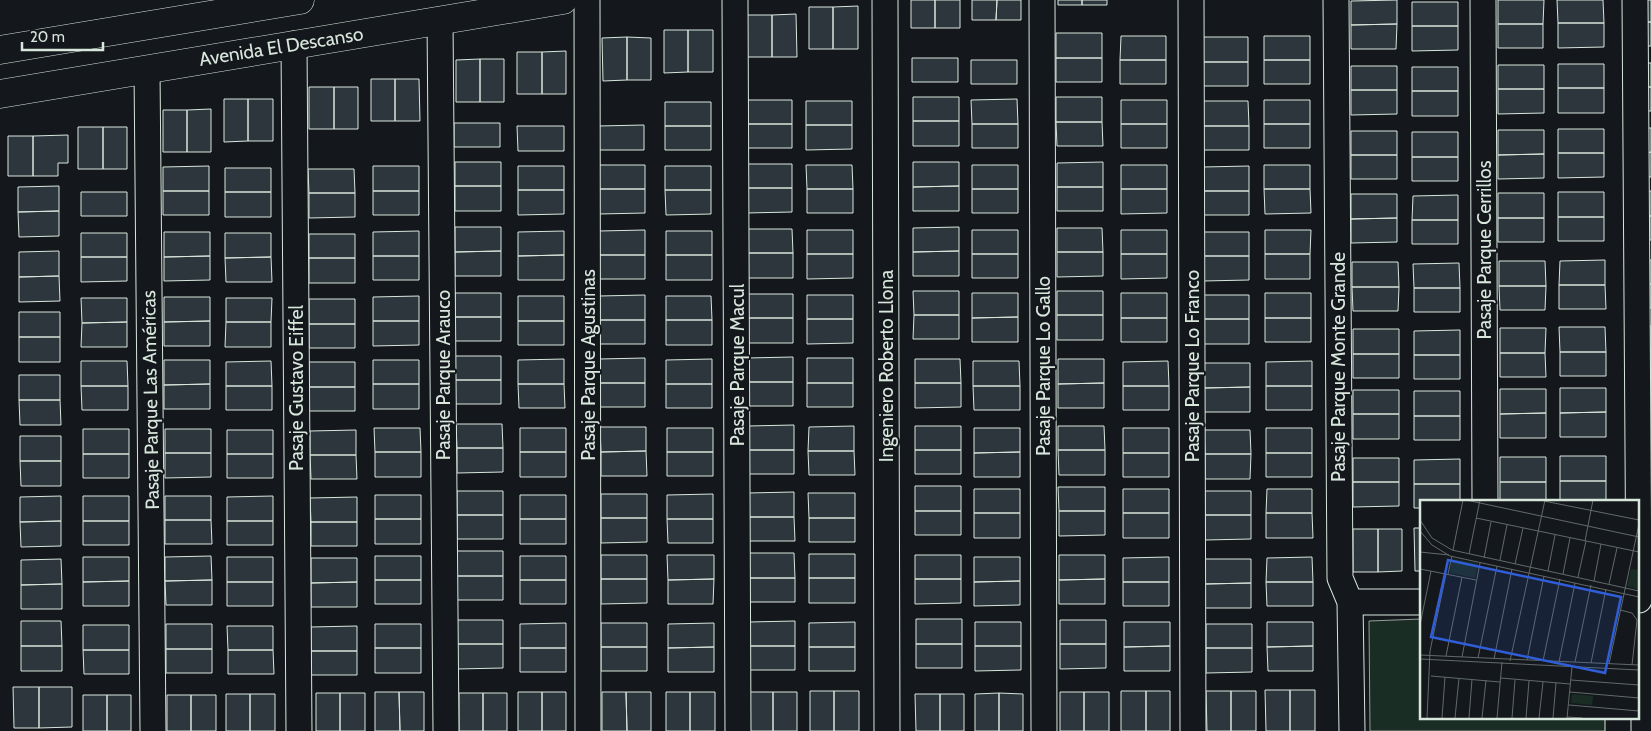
<svg xmlns="http://www.w3.org/2000/svg" width="1651" height="731" font-family="Cabin,sans-serif">
	<style>
		.green { fill: #1a2d24; stroke: #939e99 }
		.building { fill: #2c363c; stroke: #d8e6dc }
		.lines { fill: none; stroke-linecap: round; stroke-linejoin: round }
		.minor-casing { stroke: #d8e6dc; stroke-width: 27 }
		.tertiary-casing { stroke: #d8e6dc; stroke-width: 29 }
		.minor { stroke: #14181c; stroke-width: 25 }
		.tertiary { stroke: #14181c; stroke-width: 28 }
		.labels { text-anchor: middle; stroke-width: 4; stroke-linejoin: round; paint-order: stroke }
		.street-label { font-size: 19px; fill: #d8e6dc; stroke: #14181c }
		.inset-road { fill: none; stroke: #626a69; stroke-width: 1 }
		.view { fill: #305dd8; fill-opacity: 0.15; stroke: #305dd8; stroke-width: 2.5 }
		.inset-edge { fill: none; stroke: #d8e6dc; stroke-width: 2.5 }
	</style>
	<rect width="100%" height="100%" fill="#14181c"/>
	<path class="green" d="M1421,619V717H1609V731H1370L1369,621Z"/>
	<path class="building" d="M911,0H935V28H911Z
		M935,0H960V28H935Z
		M972,0H997L996,20H972Z
		M997,0H1021V20H996Z
		M1058,0H1082V5H1058Z
		M1082,0H1107V5H1082Z
		M1397,0V24L1351,25V1Z
		M1498,0H1544L1543,24H1498Z
		M1557,0H1603L1604,23H1558Z
		M1646,0H1651V22H1646Z
		M1412,2H1458V26H1412Z
		M858,6V49H833V7Z
		M809,7H833V49H809Z
		M796,14L797,57H772V15Z
		M747,15H772V57H747Z
		M1646,22H1651V46H1646Z
		M1558,23H1604V47L1558,48Z
		M1397,24L1396,49H1351V25Z
		M1498,24H1543V48H1498Z
		M1412,26H1458V50L1412,51Z
		M664,30H688V72L664,73Z
		M688,30H713V72H688Z
		M1056,33H1102V58H1056Z
		M1121,36H1166V60H1120Z
		M1264,36H1310V60H1264Z
		M627,37V80L603,81L602,38Z
		M627,37L651,38V80H627Z
		M1202,37H1248V62H1202Z
		M566,51V94H542V52Z
		M517,52H542V94H517Z
		M912,58H958V82H912Z
		M1056,58H1102V82H1056Z
		M480,59V102H456V60Z
		M480,59H504V102H480Z
		M971,60H1017V84H971Z
		M1120,60H1166V84H1120Z
		M1264,60H1310V84H1264Z
		M1202,62H1248V86H1202Z
		M1646,63H1651V87H1646Z
		M1558,64H1604V88H1558Z
		M1498,65H1544V89H1498Z
		M1351,66H1397V90H1351Z
		M1412,67H1458V91H1412Z
		M371,79H395V121H371Z
		M395,79H419L420,121H395Z
		M309,87H334V129H309Z
		M334,87H358V129H334Z
		M1646,87H1651V111H1646Z
		M1558,88H1604V113H1558Z
		M1498,89H1544V113L1498,114Z
		M1351,90H1397V114L1351,115Z
		M1412,91H1458V116H1412Z
		M913,97H959V121H913Z
		M1056,97H1102V122H1056Z
		M224,99H248V141L224,142Z
		M248,99H273V141H248Z
		M1017,99L1018,124H972L971,100Z
		M746,100H792V124H746Z
		M1121,100H1167V124H1121Z
		M1264,100H1310V124H1264Z
		M806,101H852V125H806Z
		M1202,101H1248L1249,126H1202Z
		M665,102H711V126H665Z
		M211,109V152H187V110Z
		M163,110H187V152H163Z
		M913,121H959V146H913Z
		M1056,122H1102L1103,146H1057Z
		M454,123H500V147H454Z
		M746,124H792V148H746Z
		M972,124H1018V148H972Z
		M1121,124H1167V148H1121Z
		M1264,124H1310V148H1264Z
		M644,125V150H598V126Z
		M806,125H852V149L806,150Z
		M517,126H564V151H518Z
		M665,126H711V150H665Z
		M1202,126H1249V150H1203Z
		M78,127H103V169H78Z
		M103,127H127V169H103Z
		M1646,128H1651V152L1647,153Z
		M1558,129H1604V153H1558Z
		M1498,130H1544V154L1498,155Z
		M1351,131H1397V155H1351Z
		M1412,132H1458V157H1412Z
		M68,135V163H58V176H33V136Z
		M8,136H33V176H8Z
		M1651,152V177H1646L1647,153Z
		M1558,153H1604V177L1558,178Z
		M1544,154V178L1498,179V155Z
		M1351,155H1397V179H1351Z
		M1412,157H1458V181H1412Z
		M455,162H501V186H455Z
		M913,162H959V186L913,187Z
		M1103,162V187H1057V163Z
		M747,164H792V188H746Z
		M598,165H645V189H599Z
		M806,165H852L853,189H807Z
		M972,165H1018V189H972Z
		M1121,165H1167V189H1121Z
		M1264,165H1310V189H1264Z
		M209,166V191H163V167Z
		M373,166H419V191H373Z
		M518,166H564V190H518Z
		M665,166H711V190H665Z
		M1249,166V191H1203V167Z
		M225,168H271V192H225Z
		M308,169H354L355,193H309Z
		M59,186V211L18,212V187Z
		M455,186H501V211H455Z
		M959,186V211H913V187Z
		M1057,187H1103V211H1057Z
		M746,188H792V212L746,213Z
		M599,189H645V213L599,214Z
		M807,189H853V213H807Z
		M972,189H1018V213H972Z
		M1121,189H1167V213L1121,214Z
		M1264,189H1310L1311,213L1265,214Z
		M518,190H564V214L518,215Z
		M665,190H711V214L666,215Z
		M163,191H209V215H163Z
		M373,191H419V215H373Z
		M1203,191H1249V215H1203Z
		M1646,191H1651V216H1646Z
		M81,192H127V216H81Z
		M225,192H271V217H225Z
		M1558,192H1604V217H1558Z
		M309,193H355V217L309,218Z
		M1498,193H1544V218H1498Z
		M1351,194H1397V218L1351,219Z
		M1458,195V220H1412L1413,196Z
		M59,211V236L19,237L18,212Z
		M1646,216H1651V240H1647Z
		M1558,217H1604V241H1558Z
		M1397,218V242L1351,243V219Z
		M1498,218H1544V242H1498Z
		M1412,220H1458V244H1412Z
		M455,227H501V251L455,252Z
		M959,227V251L913,252V228Z
		M1057,228H1102L1103,252H1057Z
		M747,229H792L793,253H747Z
		M645,230V255H599V231Z
		M807,230H853V254H807Z
		M972,230H1018V254H972Z
		M1121,230H1167V254H1121Z
		M1265,230H1311L1310,254H1265Z
		M419,231V256H373V232Z
		M564,231V255L518,256V232Z
		M666,231H712V255H666Z
		M164,232H210V256L164,257Z
		M1203,232H1249V256H1203Z
		M81,233H127V257H81Z
		M225,233H271V257L225,258Z
		M309,234H355V258H309Z
		M59,251V276L19,277V252Z
		M501,251V276H455V252Z
		M959,251V276H913V252Z
		M1057,252H1103V276L1057,277Z
		M747,253H793V278H747Z
		M807,254H853V278L807,279Z
		M972,254H1018V278H972Z
		M1121,254H1167V278L1121,279Z
		M1265,254H1310V279H1265Z
		M564,255V280H518V256Z
		M599,255H645V279H599Z
		M666,255H712V280H666Z
		M210,256V280L164,281V257Z
		M373,256H419V280H373Z
		M1203,256H1249V280L1203,281Z
		M81,257H127V281L81,282Z
		M271,257L272,282H226L225,258Z
		M309,258H355V283H309Z
		M1605,260V285H1559L1560,261Z
		M1648,260H1651V284H1648Z
		M1499,261H1545L1546,286H1499Z
		M1352,262H1398L1399,287H1352Z
		M1459,263L1460,288H1414L1413,264Z
		M59,276L60,301L19,302V277Z
		M1648,284H1651V308H1648Z
		M1559,285H1605L1606,309H1559Z
		M1499,286H1546L1545,310H1500Z
		M1352,287H1399L1398,311H1353Z
		M1414,288H1460V312H1414Z
		M913,291H959V315H914Z
		M1057,291H1103V315H1057Z
		M455,293H501V317H455Z
		M972,293H1018V317L972,318Z
		M1121,293H1167V318H1121Z
		M1265,293H1311V318H1265Z
		M747,294H793V318H747Z
		M645,295V320H599V296Z
		M807,295H853V319H807Z
		M1203,295H1249V319H1203Z
		M419,296V321H373V297Z
		M518,296H564V321H518Z
		M666,296H711L712,320H666Z
		M164,297H210V321L164,322Z
		M81,298H127V322L82,323Z
		M226,298H272L271,322H226Z
		M309,299H355V324H309Z
		M19,312H60V337H19Z
		M914,315H959V339H913Z
		M1057,315H1103V340H1057Z
		M455,317H501V341H455Z
		M1018,317V342H972V318Z
		M747,318H793V343H747Z
		M1121,318H1167V342H1121Z
		M1265,318H1311V342H1265Z
		M807,319H853V343L807,344Z
		M1203,319H1249V344H1203Z
		M599,320H645V344H599Z
		M666,320H712V345H666Z
		M210,321V346H164V322Z
		M373,321H419V345L373,346Z
		M518,321H564V345H518Z
		M127,322V347H81L82,323Z
		M226,322H271V347H225Z
		M309,324H355V348H309Z
		M1648,326H1651V351H1648Z
		M1559,327H1605L1606,352H1560Z
		M1500,328H1546L1545,353H1500Z
		M1353,329H1399V354H1353Z
		M1460,330V355H1414V331Z
		M19,337H60V362H19Z
		M1648,351H1651V375H1648Z
		M1560,352H1606V376H1560Z
		M1500,353H1545L1546,377H1500Z
		M1353,354H1399V378H1353Z
		M1414,355H1460V379H1414Z
		M455,356H501V380H455Z
		M793,357V382H747V358Z
		M645,358V383H599V359Z
		M807,358H853V383H807Z
		M564,359V384H518V360Z
		M712,359V384H666V360Z
		M915,359H960L961,383H915Z
		M1058,359H1104V383L1058,384Z
		M164,360H210V384L164,385Z
		M373,360H419V384H373Z
		M81,361H127L128,386H81Z
		M271,361L272,386H226V362Z
		M973,361H1019L1020,386H973Z
		M1168,361L1169,386H1123V362Z
		M1312,361V386H1266V362Z
		M309,362H355V387H309Z
		M1204,363H1250V387L1204,388Z
		M19,375H60V400H19Z
		M455,380H501V404H455Z
		M747,382H793V406H747Z
		M599,383H645V407H599Z
		M807,383H853V407H807Z
		M915,383H961V407L915,408Z
		M1104,383V408H1058V384Z
		M210,384V409H164V385Z
		M373,384H419V409H373Z
		M518,384H564L565,408H519Z
		M666,384H712V408H666Z
		M81,386H128V410H82Z
		M226,386H272V410H226Z
		M973,386H1020V410H974Z
		M1123,386H1169V410H1123Z
		M1266,386H1312V410H1266Z
		M309,387H355V411H309Z
		M1250,387V412H1204V388Z
		M1560,388H1606V412L1560,413Z
		M1500,389H1546V413L1500,414Z
		M1353,390H1399V414H1353Z
		M1414,391H1460V416H1414Z
		M19,400H60L61,425H20Z
		M1606,412V437H1560V413Z
		M1546,413V438H1500V414Z
		M1353,414H1399V439H1353Z
		M1414,416H1460V440H1414Z
		M456,424H502L503,448H457Z
		M794,425V450H748V426Z
		M854,426V451H808L809,427Z
		M915,426H961V450H915Z
		M1058,426H1104L1105,450H1058Z
		M600,427H646V451L601,452Z
		M374,428H420L421,452H375Z
		M520,428H566V452H520Z
		M667,428H713V452H667Z
		M974,428H1020V452L974,453Z
		M1123,428H1169V453H1123Z
		M1266,428H1312V453H1266Z
		M83,429H129V454H83Z
		M165,429H211V453H165Z
		M227,430H273V454H227Z
		M356,430V455H310V431Z
		M1204,430H1250L1251,454H1205Z
		M20,436H61V461H20Z
		M457,448H503V472L457,473Z
		M748,450H794V474H748Z
		M915,450H961V474H915Z
		M1058,450H1105V475H1059Z
		M646,451L647,476H601V452Z
		M808,451H854L855,475H809Z
		M375,452H421V477H375Z
		M520,452H566V477H520Z
		M667,452H713V476H667Z
		M1020,452V477H974V453Z
		M165,453H211V477L165,478Z
		M1123,453H1169V477H1123Z
		M1266,453H1312V477H1266Z
		M83,454H129V478H83Z
		M227,454H273V478H227Z
		M1205,454H1251L1250,479H1205Z
		M310,455H356L357,479H311Z
		M1560,456H1606V481H1560Z
		M1500,457H1546V482H1500Z
		M1353,458H1399V482H1353Z
		M1460,459V484H1414V460Z
		M20,461H61V486H21Z
		M1560,481H1606V501H1560Z
		M1353,482H1399V506L1353,507Z
		M1500,482H1546V501H1500Z
		M1414,484H1460V501H1421V508H1414Z
		M915,486H961V511H915Z
		M1058,487H1105V511H1059Z
		M974,489H1020V513H974Z
		M1123,489H1169V513H1123Z
		M1267,489H1312V513H1266Z
		M457,491H503V515H457Z
		M1205,491H1251V515H1205Z
		M794,492V517H748V493Z
		M808,493H855V518H809Z
		M601,494H647V518H601Z
		M713,494V519H667V495Z
		M375,495H421V519H375Z
		M520,495H566V519H520Z
		M61,496V521L20,522V497Z
		M83,496H129V521H83Z
		M165,496H211V520H165Z
		M273,496V521H227V497Z
		M357,497V522H311L310,498Z
		M915,511H961V535H915Z
		M1059,511H1105V535L1059,536Z
		M974,513H1020V538H974Z
		M1123,513H1169V538H1123Z
		M1266,513H1312L1313,538H1266Z
		M457,515H503V539H457Z
		M1205,515H1251V539L1205,540Z
		M748,517H794L795,541H749Z
		M601,518H647V542L601,543Z
		M809,518H855V542H809Z
		M375,519H421V544H375Z
		M520,519H566V544H520Z
		M667,519H713V543H668Z
		M165,520H211L212,544H165Z
		M61,521V546L21,547L20,522Z
		M83,521H129V545H83Z
		M227,521H273V545H227Z
		M311,522H357V546H311Z
		M1414,528H1421V571H1415Z
		M1353,529H1378V572H1353Z
		M1378,529H1402V571L1378,572Z
		M457,551H503V576H457Z
		M749,553H794L795,578H749Z
		M809,554H855V578H809Z
		M601,555H647V579H601Z
		M667,555H714V579L668,580Z
		M915,555H961V579H915Z
		M1059,555H1105V579L1059,580Z
		M211,556L212,580L165,581V557Z
		M375,556H421V580H375Z
		M520,556H566V580H520Z
		M83,557H129V581L83,582Z
		M227,557H273V582H227Z
		M974,557H1020V581L974,582Z
		M1169,557V582H1123V558Z
		M1312,557L1313,582H1266L1267,558Z
		M311,558H357V582L311,583Z
		M61,559L62,584L21,585V560Z
		M1205,559H1251V583L1205,584Z
		M457,576H503V600H457Z
		M749,578H795V602H749Z
		M809,578H855V603H809Z
		M601,579H647V603L601,604Z
		M714,579L713,604H668V580Z
		M915,579H961V603L915,604Z
		M1105,579V604H1059V580Z
		M212,580V605H166L165,581Z
		M375,580H421V604H375Z
		M520,580H566V604H520Z
		M129,581V606H83V582Z
		M1020,581V605L974,606V582Z
		M227,582H273V606H227Z
		M357,582V607H311V583Z
		M1123,582H1169V606H1123Z
		M1266,582H1313V606H1267Z
		M1251,583V608H1205V584Z
		M62,584V609H21V585Z
		M916,619H962V644H916Z
		M457,620H503V644H457Z
		M1060,620H1106V644H1060Z
		M21,621H61L62,646H21Z
		M795,621V646H749V622Z
		M855,622V647H809V623Z
		M975,622H1021V646H975Z
		M1124,622H1170V646L1124,647Z
		M1267,622H1313V646L1267,647Z
		M566,623V648H520V624Z
		M601,623H647V647H601Z
		M714,623V647L668,648V624Z
		M166,624H212V649H166Z
		M375,624H421V648H375Z
		M1206,624H1252V648H1206Z
		M83,625H129V650H83Z
		M227,626H273V650H228Z
		M357,626V651H311V627Z
		M457,644H503V668L457,669Z
		M916,644H962V668H916Z
		M1060,644H1106V668L1060,669Z
		M21,646H62V671H21Z
		M749,646H795V670H749Z
		M975,646H1021V670L975,671Z
		M1170,646V671H1124V647Z
		M1313,646V671H1268L1267,647Z
		M601,647H647V671H601Z
		M714,647V672H668V648Z
		M809,647H855V671H809Z
		M375,648H421V673H375Z
		M520,648H566V672H520Z
		M1206,648H1252V672L1206,673Z
		M166,649H212V673H166Z
		M83,650H129V674H84Z
		M228,650H273L274,674H228Z
		M311,651H357V675H311Z
		M13,687H39V728H14Z
		M39,687H72V727L39,728Z
		M1265,690H1290V731H1266Z
		M1290,690H1315V731H1290Z
		M810,691H834V731H810Z
		M834,691H859V731H834Z
		M1121,691H1146V731H1121Z
		M1146,691H1170V731H1146Z
		M1206,691H1231V731H1207Z
		M1231,691H1256V731H1231Z
		M375,692H399L400,731H375Z
		M399,692H424V731H400Z
		M518,692H542V731H518Z
		M542,692H566V731H542Z
		M602,692H626L627,731H602Z
		M626,692H651V731H627Z
		M666,692H690V731H666Z
		M690,692H715V731H690Z
		M748,692H773V731H749Z
		M773,692H797V731H773Z
		M1060,692H1084V731H1060Z
		M1084,692H1109V731H1084Z
		M316,693H340V731H316Z
		M340,693H365V731H340Z
		M459,693H483V731H459Z
		M483,693H507V731H483Z
		M999,693L1023,694V731H999Z
		M999,693V731H975V694Z
		M226,694H250V731H226Z
		M250,694H275V731H250Z
		M915,694H940V731H916Z
		M940,694H964V731H940Z
		M83,695H107V731H83Z
		M107,695H131V731H107Z
		M167,695H191V731H167Z
		M191,695H216V731H191Z"/>
	<g class="lines">
		<g class="minor-casing">
			<path id="minor" d="M587,0L588,731
				M735,0L738,731
				M885,0L887,731
				M1042,0L1044,731
				M1191,0L1193,731
				M1336,0L1340,578L1350,602L1352,731
				M1483,0L1485,501
				M1635,0L1639,600
				M440,20L446,731
				M294,44L299,731
				M147,69L153,731
				M1350,602H1421
				M1618,731V717"/>
		</g>
		<g class="tertiary-casing">
			<path id="tertiary" d="M0,50L300,0
				M0,94L563,0"/>
		</g>
		<use href="#minor" class="minor"/>
		<use href="#tertiary" class="tertiary"/>
	</g>
	<g class="labels">
		<g class="street-label">
			<text transform="translate(281 46) rotate(-9)" y="7">Avenida El Descanso</text>
			<text transform="translate(1484 250) rotate(-90)" y="7">Pasaje Parque Cerrillos</text>
			<text transform="translate(588 365) rotate(-90)" y="7">Pasaje Parque Agustinas</text>
			<text transform="translate(737 365) rotate(-90)" y="7">Pasaje Parque Macul</text>
			<text transform="translate(886 366) rotate(-90)" y="7">Ingeniero Roberto Llona</text>
			<text transform="translate(1043 366) rotate(-90)" y="7">Pasaje Parque Lo Gallo</text>
			<text transform="translate(1192 366) rotate(-90)" y="7">Pasaje Parque Lo Franco</text>
			<text transform="translate(1338 367) rotate(-90)" y="7">Pasaje Parque Monte Grande</text>
			<text transform="translate(443 375) rotate(-90)" y="7">Pasaje Parque Arauco</text>
			<text transform="translate(296 388) rotate(-90)" y="7">Pasaje Gustavo Eiffel</text>
			<text transform="translate(150 400) rotate(-91)" y="7">Pasaje Parque Las Américas</text>
		</g>
	</g>
	<g transform="translate(1420 500)">
		<rect width="219" height="219" fill="#14181c"/>
		<path d="M32,59L58,63L55,78L30,73ZM211,69L219,70V90L207,86ZM152,194L173,196L172,205L151,203Z" fill="#1a2d24"/>
		<path class="inset-road" d="M46,0L219,37M124,1L219,20M56,18L219,52M0,20L12,38L32,50L219,91M0,31L12,45L30,56L219,97M165,41L173,0M33,50L43,0M0,52L29,55M49,54L60,0M64,58L71,22M80,60L87,25M95,64L103,28M0,69L56,80M128,71L135,35M28,74L32,56M143,74L150,38M158,77L166,41M174,81L181,44M189,84L197,48M200,110L212,113L217,120L212,165M0,125L11,71M0,155L219,165M26,156L42,77M42,157L60,63M58,158L77,66M0,159L219,170M74,159L92,69M107,160L124,76M90,161L125,0M123,161L140,79M139,162L155,83M155,162L171,85M171,163L186,89M189,164L219,24M11,176L80,182M81,178L150,184M151,180L219,185M150,192L219,198M149,205L219,211M147,217L162,218M7,218L10,151L26,74M22,218L25,177M35,218L39,178M49,218L52,179M62,218L66,180M77,218L82,162M92,218L95,180M106,218L109,181M119,218L123,182M133,218L136,183M147,218L152,167"/>
		<path class="view" d="M28,60L201,97L185,173L11,137Z"/>
		<rect width="219" height="219" class="inset-edge"/>
	</g>
	<path d="M22 42v8h81v-8" fill="none" stroke="#d8e6dc" stroke-width="2.5"/>
	<text x="30" y="42" font-size="15" fill="#d8e6dc" stroke="#14181c" stroke-width="4" paint-order="stroke">20 m</text>
</svg>
